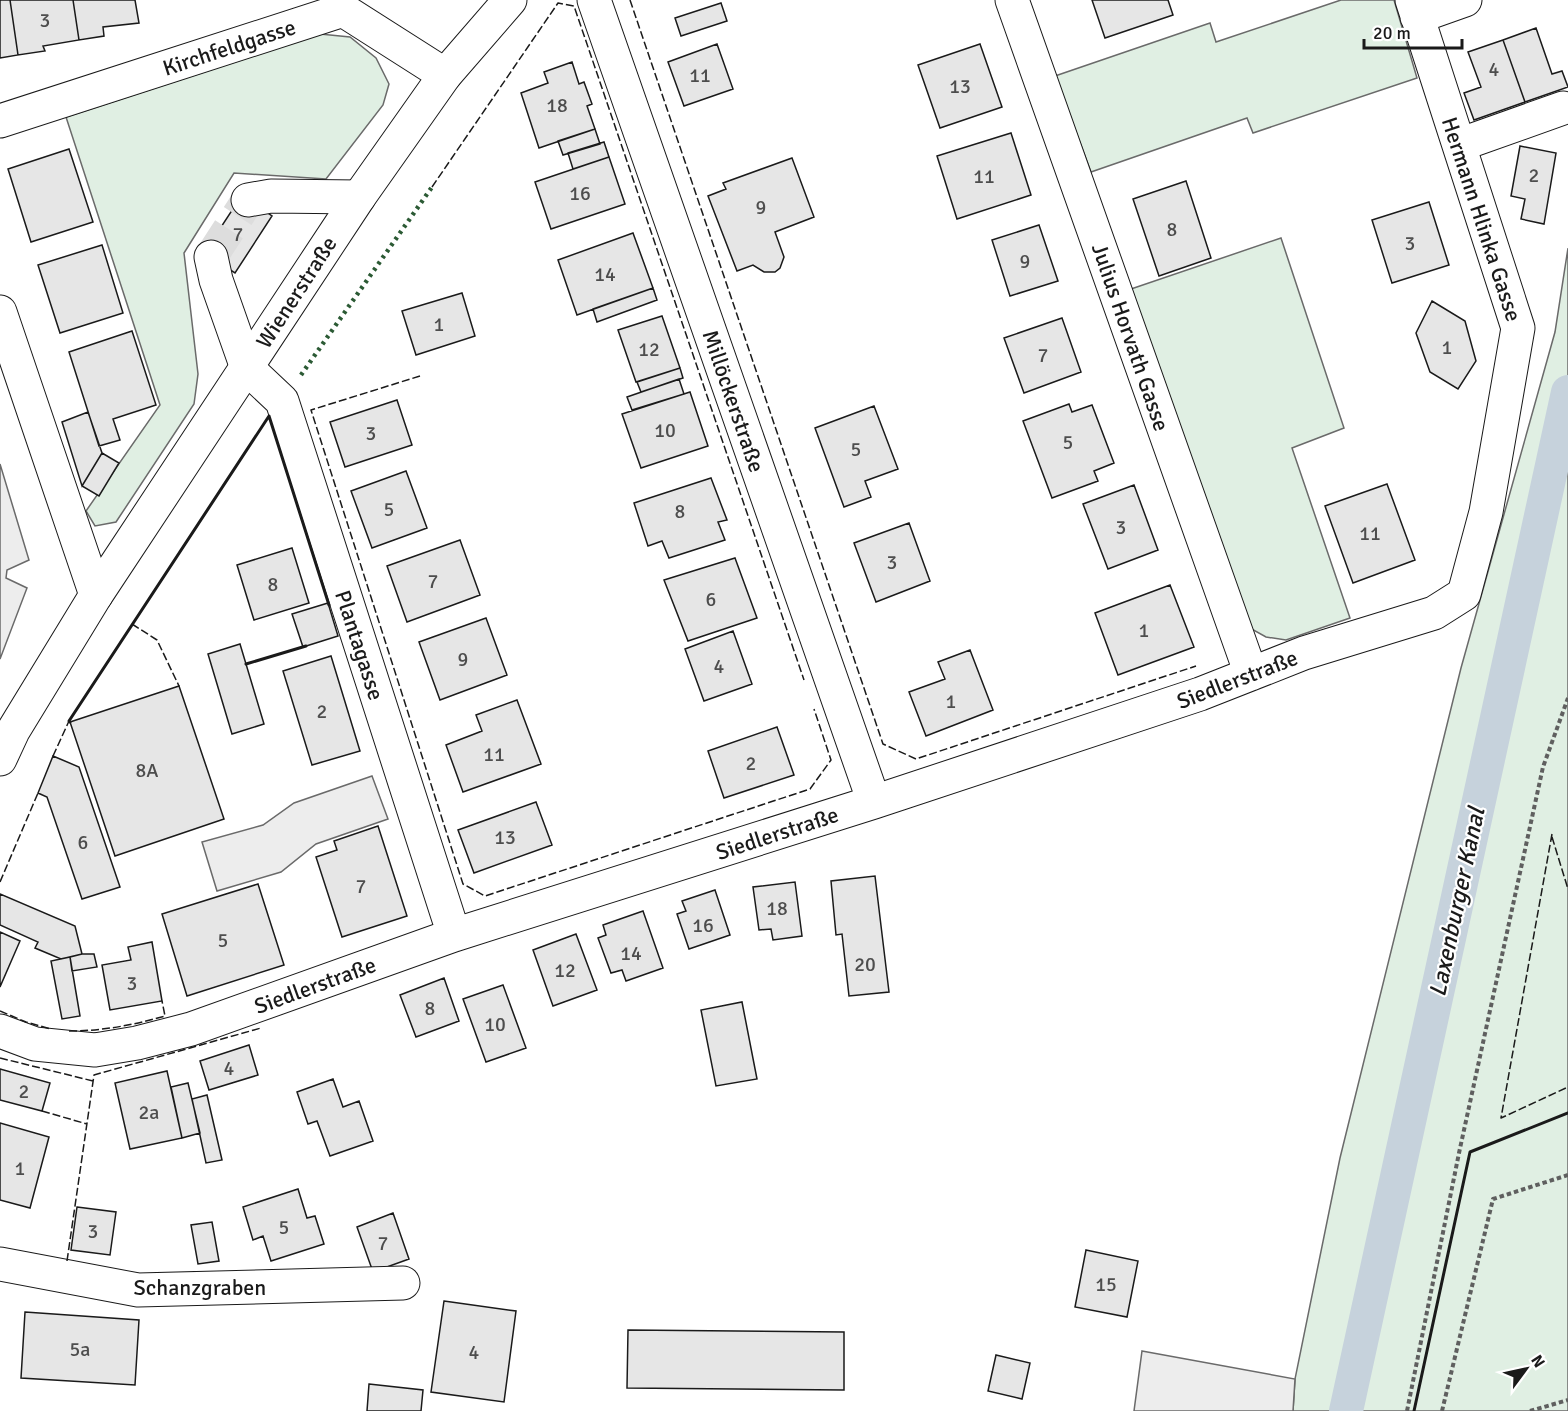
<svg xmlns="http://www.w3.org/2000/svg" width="1568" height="1411" font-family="Signika,sans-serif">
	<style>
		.green { fill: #e0efe3; stroke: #6a6a6a; stroke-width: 1.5 }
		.parking { fill: #ededed; stroke: #6a6a6a; stroke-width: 1.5 }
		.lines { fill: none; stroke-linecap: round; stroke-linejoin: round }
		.canal { stroke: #c6d2dc; stroke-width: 34 }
		.building { fill: #e6e6e6; stroke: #1a1a1a; stroke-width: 1.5 }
		.minor-tunnel { stroke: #ddd; stroke-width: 33; stroke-dasharray: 33 16; stroke-linecap: butt }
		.minor-casing { stroke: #1a1a1a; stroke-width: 35 }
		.major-casing { stroke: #1a1a1a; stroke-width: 35 }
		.path { stroke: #5f5f5f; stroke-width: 4; stroke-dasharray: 4.5 3; stroke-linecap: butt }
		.minor { stroke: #fff; stroke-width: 33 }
		.major { stroke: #fff; stroke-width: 33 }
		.hedge { stroke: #2b5a34; stroke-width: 4.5; stroke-dasharray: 3 4.5; stroke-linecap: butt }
		.fence { stroke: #1a1a1a; stroke-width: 1.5; stroke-dasharray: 8 3; stroke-linecap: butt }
		.wall { stroke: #1a1a1a; stroke-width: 3 }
		.labels { text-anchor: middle; stroke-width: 4.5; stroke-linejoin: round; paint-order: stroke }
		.number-label { font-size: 20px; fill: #4d4d4d }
		.street-label { font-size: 22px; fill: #1a1a1a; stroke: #fff }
		.water-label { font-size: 24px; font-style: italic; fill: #1a1a1a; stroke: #fff }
	</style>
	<rect width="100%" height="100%" fill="#fff"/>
	<path class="green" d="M1341,0H1394L1417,78L1253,133L1247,118L1091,172L1055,76L1210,23L1216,42Z
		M320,34L350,37L376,58L389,84L383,105L326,179L234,173L184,253L198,374L194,404L116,522L95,526L86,511L160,405L66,117Z
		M1281,238L1344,428L1292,448L1350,618L1286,640L1266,637L1248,627L1131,289Z
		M1568,248V1411H1293L1295,1379L1340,1158L1461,668L1555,332Z"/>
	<path class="parking" d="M0,464L29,560L7,570L6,578L27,588L0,659Z
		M372,776L388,819L316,844L281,872L217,891L202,842L263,825L294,803Z
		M1142,1351L1295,1379L1293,1411H1134Z"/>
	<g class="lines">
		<path class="canal" d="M1346,1411L1568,392"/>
	</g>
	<path class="building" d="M0,0H10L18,55L0,58Z
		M10,0H73L79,40L43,46L45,51L18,55Z
		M73,0H135L139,23L103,27L104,36L79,40Z
		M1092,0H1168L1173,15L1105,38Z
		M721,3L727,21L681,36L675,18Z
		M1536,28L1552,74L1562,71L1568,87L1525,102L1503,40Z
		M1503,40L1525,102L1474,120L1464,93L1481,87L1468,52Z
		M717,44L733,89L684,106L668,62Z
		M980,44L1002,107L940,128L918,65Z
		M572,62L579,84L584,82L592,104L587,106L595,129L539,148L521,93L548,83L544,72Z
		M595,129L600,144L563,155L558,141Z
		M1011,133L1031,195L957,219L937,156Z
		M604,142L609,157L573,169L568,153Z
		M1520,146L1556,153L1544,224L1521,219L1525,199L1511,196Z
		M69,149L93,222L31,242L8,169Z
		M609,157L625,204L551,229L535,182Z
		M792,158L814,217L775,232L784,257L780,268L775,272H764L753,265L737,271L708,196L726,189L723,183Z
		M1186,181L1211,258L1159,276L1133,199Z
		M242,195L272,216L235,273L204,253Z
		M1429,202L1449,265L1392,283L1372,220Z
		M1039,225L1058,281L1010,296L992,240Z
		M633,233L653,288L577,315L558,260Z
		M102,245L123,313L60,333L38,265Z
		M653,288L657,300L597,322L593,309Z
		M462,293L475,336L416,355L402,311Z
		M1432,301L1465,321L1476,361L1458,389L1430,372L1416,333Z
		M662,316L680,368L636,382L618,330Z
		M1062,318L1081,372L1024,393L1004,338Z
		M132,331L156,405L113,419L120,440L99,446L69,352Z
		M680,368L683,378L641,392L637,382Z
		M679,379L684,394L632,410L627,397Z
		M690,392L708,446L641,468L622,414Z
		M397,400L412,445L345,467L330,422Z
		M1069,404L1072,412L1092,405L1114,463L1094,471L1098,481L1052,498L1023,421Z
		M874,406L898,469L865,481L871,497L844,507L815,428Z
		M88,412L102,453L82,486L62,422Z
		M102,453L119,463L99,496L82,486Z
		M406,471L427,528L372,548L351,491Z
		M711,478L727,520L718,522L725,540L669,558L662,541L648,546L634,503Z
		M1387,484L1415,560L1353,583L1325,506Z
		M1134,485L1158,550L1108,569L1083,504Z
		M909,523L930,581L876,602L854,543Z
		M460,540L480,595L407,622L387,566Z
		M292,548L309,603L254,620L237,565Z
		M735,558L757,618L688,641L664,580Z
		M1170,585L1194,647L1118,675L1095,613Z
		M328,603L338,636L303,647L292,614Z
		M486,618L507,675L440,700L419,642Z
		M733,631L752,684L704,701L685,649Z
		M240,644L264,724L232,734L208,654Z
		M970,650L993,710L926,736L909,692L945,679L938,662Z
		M331,656L360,751L312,765L283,671Z
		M179,686L224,819L115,856L70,722Z
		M517,700L541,764L463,792L446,745L482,731L476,715Z
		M777,727L794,775L724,798L708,751Z
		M53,756L79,767L120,887L82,899L47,797L38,793Z
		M536,802L552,845L474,873L458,830Z
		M378,826L407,916L342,937L316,857L337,850L334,841Z
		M875,876L889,992L849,996L842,934L836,935L831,881Z
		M795,882L802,936L773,940L771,929L759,930L753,887Z
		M258,884L284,965L187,996L162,914Z
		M715,890L730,935L689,949L677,914L686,911L682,901Z
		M0,894L75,926L82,954L61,959L35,948L38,942L0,925Z
		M643,911L663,968L626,981L622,970L611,973L598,938L606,935L603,925Z
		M0,932L20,941L0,987Z
		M576,934L597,990L553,1006L533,950Z
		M152,942L162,1001L110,1010L102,965L131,960L128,947Z
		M82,954H94L97,967L72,971L70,957Z
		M70,957L80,1016L62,1019L51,961Z
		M444,978L459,1021L416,1037L400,995Z
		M503,985L526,1048L486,1062L463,999Z
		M742,1002L757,1079L716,1086L701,1010Z
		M249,1045L258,1075L209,1090L200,1061Z
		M0,1069L50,1083L42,1111L0,1100Z
		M167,1071L182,1138L130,1149L115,1083Z
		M333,1079L343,1107L359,1101L373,1141L330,1156L317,1121L308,1124L297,1092Z
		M188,1083L200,1133L182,1138L171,1087Z
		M207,1095L222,1160L206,1163L192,1099Z
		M0,1123L49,1137L30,1208L0,1200Z
		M298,1189L307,1218L315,1216L324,1244L271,1261L263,1236L253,1240L243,1207Z
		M77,1207L116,1212L110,1255L71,1250Z
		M393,1213L409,1259L373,1272L357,1227Z
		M212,1222L219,1261L198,1264L191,1225Z
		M1086,1250L1138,1261L1127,1317L1075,1307Z
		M444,1301L516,1311L504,1402L431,1392Z
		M25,1312L139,1320L135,1385L21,1378Z
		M628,1330L844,1332V1390L627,1388Z
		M996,1355L1030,1363L1022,1399L988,1391Z
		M369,1384L423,1390L421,1411H367Z"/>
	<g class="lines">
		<path class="minor-tunnel" d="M211,257L248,200"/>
		<g class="minor-casing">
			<path id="minor" d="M594,0L874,802
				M1012,0L1251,674
				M343,10L445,75
				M1417,17L1465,0
				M0,121L343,10
				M1459,145L1563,108
				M248,200L271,196L359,197
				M211,257L216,280L247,368L282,401L454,935
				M0,312L96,595
				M0,1031L35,1044L95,1050L137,1043L191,1029L454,935L874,802L1200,694L1304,653L1434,613L1464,594L1486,512L1518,328L1412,0
				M0,1264L138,1290L403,1283"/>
		</g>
		<g class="major-casing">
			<path id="major" d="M0,759L13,731L96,595L359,197L445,75L510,0"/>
		</g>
		<path class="path" d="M1407,1411L1459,1153L1543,767L1568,698
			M1442,1411L1493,1199L1568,1175
			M1530,1411L1568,1400"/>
		<use href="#minor" class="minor"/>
		<use href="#major" class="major"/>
		<path class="hedge" d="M301,375L432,187"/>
		<path class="fence" d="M630,0L883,744L916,759L1196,666
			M432,187L558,3L574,6L804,680
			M420,376L311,410L463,884L485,896L810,789L831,760L814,709
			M132,624L157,640L179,686
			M53,756L69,721
			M1552,834L1501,1118L1568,1087
			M1552,837L1568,889
			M0,882L38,793
			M0,1011L26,1022L51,1029
			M69,1031C103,1031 133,1025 165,1016L162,1001
			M0,1058L93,1081
			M42,1111L87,1124
			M67,1261L94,1075L261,1028"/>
		<path class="wall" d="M246,664L306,646
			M70,722L69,721L269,416L329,605
			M1414,1411L1470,1152L1568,1113"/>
	</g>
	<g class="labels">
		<g class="number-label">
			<text x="45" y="27">3</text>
			<text x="1494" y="76">4</text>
			<text x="700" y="82">11</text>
			<text x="960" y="93">13</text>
			<text x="557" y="112">18</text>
			<text x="1534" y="182">2</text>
			<text x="984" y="183">11</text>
			<text x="580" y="200">16</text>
			<text x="761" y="214">9</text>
			<text x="1172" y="236">8</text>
			<text x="238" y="241">7</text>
			<text x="1410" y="250">3</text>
			<text x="1025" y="268">9</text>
			<text x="605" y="281">14</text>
			<text x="439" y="331">1</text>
			<text x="1447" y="354">1</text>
			<text x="649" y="356">12</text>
			<text x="1043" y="362">7</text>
			<text x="665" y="437">10</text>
			<text x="371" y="440">3</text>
			<text x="1068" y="449">5</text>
			<text x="856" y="456">5</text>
			<text x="389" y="516">5</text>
			<text x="680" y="518">8</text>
			<text x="1121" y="534">3</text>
			<text x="1370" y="540">11</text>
			<text x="892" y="569">3</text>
			<text x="433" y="588">7</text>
			<text x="273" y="591">8</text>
			<text x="711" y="606">6</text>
			<text x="1144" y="637">1</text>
			<text x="463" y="666">9</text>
			<text x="719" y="673">4</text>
			<text x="951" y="708">1</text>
			<text x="322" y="718">2</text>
			<text x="494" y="761">11</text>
			<text x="751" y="770">2</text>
			<text x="147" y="777">8A</text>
			<text x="505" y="844">13</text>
			<text x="83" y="849">6</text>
			<text x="361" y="893">7</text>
			<text x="777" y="915">18</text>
			<text x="703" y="932">16</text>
			<text x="223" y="947">5</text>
			<text x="631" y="960">14</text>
			<text x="865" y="971">20</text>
			<text x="565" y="977">12</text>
			<text x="132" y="990">3</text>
			<text x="430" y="1015">8</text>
			<text x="495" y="1031">10</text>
			<text x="229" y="1075">4</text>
			<text x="24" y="1098">2</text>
			<text x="149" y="1119">2a</text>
			<text x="20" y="1175">1</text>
			<text x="284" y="1234">5</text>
			<text x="93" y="1238">3</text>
			<text x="383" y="1250">7</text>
			<text x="1106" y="1291">15</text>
			<text x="80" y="1356">5a</text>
			<text x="474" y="1359">4</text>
		</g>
		<g class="street-label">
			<text transform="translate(229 47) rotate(-18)" y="8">Kirchfeldgasse</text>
			<text transform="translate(1482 219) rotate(72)" y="8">Hermann Hlinka Gasse</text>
			<text transform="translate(296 292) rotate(-57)" y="8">Wienerstraße</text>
			<text transform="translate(1131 337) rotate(71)" y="8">Julius Horvath Gasse</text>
			<text transform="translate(734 401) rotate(71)" y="8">Millöckerstraße</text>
			<text transform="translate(360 645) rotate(72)" y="8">Plantagasse</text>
			<text transform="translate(1237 679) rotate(-21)" y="8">Siedlerstraße</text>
			<text transform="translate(777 833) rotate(-18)" y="8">Siedlerstraße</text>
			<text transform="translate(315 985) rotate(-20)" y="8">Siedlerstraße</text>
			<text x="200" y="1295">Schanzgraben</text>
		</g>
		<g class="water-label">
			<text transform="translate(1457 902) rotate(-78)" y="8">Laxenburger Kanal</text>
		</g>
	</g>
	<g transform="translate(1526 1369) rotate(57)" stroke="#ffffff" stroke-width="4.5" paint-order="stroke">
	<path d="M0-4.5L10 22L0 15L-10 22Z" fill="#1a1a1a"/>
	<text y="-9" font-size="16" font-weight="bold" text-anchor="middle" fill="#1a1a1a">N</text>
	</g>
	<path d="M1364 39v9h98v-9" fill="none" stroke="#1a1a1a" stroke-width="3"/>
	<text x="1373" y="39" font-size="18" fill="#1a1a1a" stroke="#ffffff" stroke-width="4.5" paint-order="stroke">20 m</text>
</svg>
